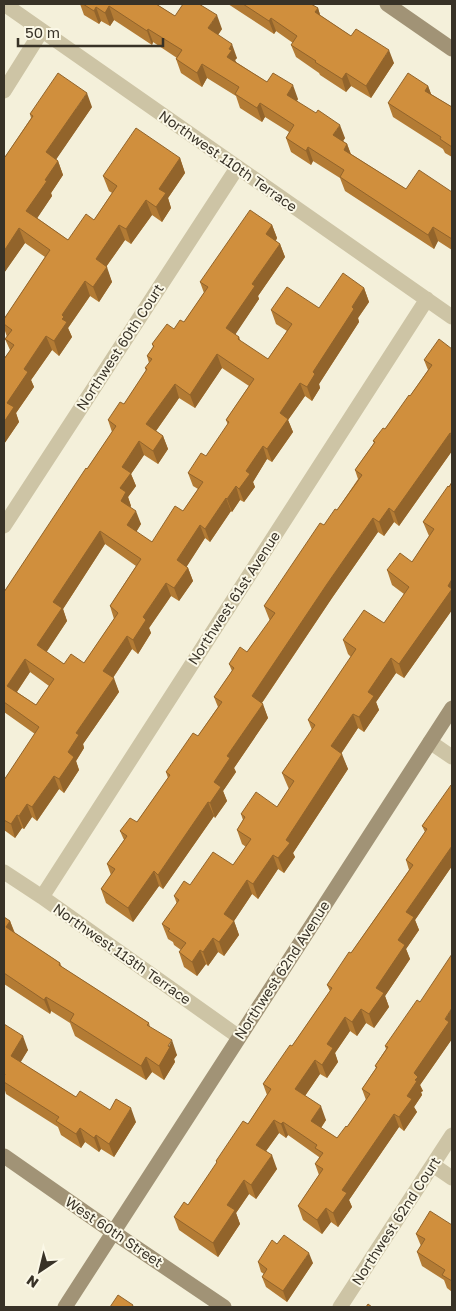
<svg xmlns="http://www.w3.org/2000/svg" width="456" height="1311" font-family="'Golos Text',sans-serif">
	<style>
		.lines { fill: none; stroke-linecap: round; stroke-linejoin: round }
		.street { stroke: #cdc4a5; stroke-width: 15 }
		.secondary { stroke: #a19376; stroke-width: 15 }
		.wall { fill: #b37b34; fill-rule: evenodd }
		.shaded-wall { fill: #92642b }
		.building { fill: #d08f3d; stroke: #92642b; fill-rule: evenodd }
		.labels { text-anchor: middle; stroke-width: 4; stroke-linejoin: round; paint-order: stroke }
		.street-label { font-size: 14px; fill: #383227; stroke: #fbf8e7 }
	</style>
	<rect width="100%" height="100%" fill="#f4f0da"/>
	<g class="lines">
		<path class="street" d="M4,4L452,317
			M4,91L41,32
			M4,526L237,168
			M430,742L452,757
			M4,872L42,897L239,1037
			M42,897L427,299
			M433,1165L452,1178
			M340,1307L452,1135"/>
		<path class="secondary" d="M387,4L452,49
			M4,1156L113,1232L224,1307
			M65,1307L452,708"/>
	</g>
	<path class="wall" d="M80,4H156L175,16L222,29L218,35L237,58L235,60L236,62L267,82L298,99L297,101L345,138L343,141L347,144L351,154L406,189L452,192V250L438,241L434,249L345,191L340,178L313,161L311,165L291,152L286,138L289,132L265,117L262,122L240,108L236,96L207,78L202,87L181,73L176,59L177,58L153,42L152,45L114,20L110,26L101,21L99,24L84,15Z
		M228,4H311L318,8L320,15L351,36L394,63L371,98L351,86L346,92L320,75L319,73L296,57L291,45L293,43L276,31L274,34Z
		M428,86L431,94L452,107V157L445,153L443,149L393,117L388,103Z
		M92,107L56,159L58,161L63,175L51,193L52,196L37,218L68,240L94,220L112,193L109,191L103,176L180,158L185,173L168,198L171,208L162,222L152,215L131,244L125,240L106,267L112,282L99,302L90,296L68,328L72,337L59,356L52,350L31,380L34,387L16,413L19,422L4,444V359L10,350L5,339L7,337L4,328V319L45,257L25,243L4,273V156L5,157L31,118L30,114Z
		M272,225L277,238L276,241L280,244L285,257L258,296L259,299L235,334L239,337L241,342L268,359L287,331L276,324L271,310L319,308L364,288L369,302L358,318L359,322L319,384L320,388L312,401L305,396L288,420L293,432L272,462L267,459L253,482L255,487L244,502L240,500L232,512L231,511L210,542L205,538L186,567L188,568L193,581L179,601L171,596L149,628L151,633L138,654L132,649L113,678L119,692L83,744L84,748L76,761L79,770L64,793L59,789L37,821L32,817L24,829L22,828L15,838L4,830V780L35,734L4,712V592L112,432L108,420L124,404L146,371L145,368L149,363L147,356L153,347L152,344L184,322L204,293L200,282ZM222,368L249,386L226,420L228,425L206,456L188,473L193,486L198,489L183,511L152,542L136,532L141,524L130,507L131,506L128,497L136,486L131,474L144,455L158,464L168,449L163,436L156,431L179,398L195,408ZM105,544L136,566L110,606L114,619L84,663L64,664L46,652L67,621L63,609ZM30,672L49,686L36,705L17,692Z
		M452,349V451L399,526L394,522L384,536L378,532L332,598L262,703L268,718L234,768L236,772L223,791L227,801L215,818L214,816L163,889L159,886L133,922L106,903L101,889L111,875L107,864L124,840L120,831L137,822L168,778L166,772L198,736L218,707L214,697L232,671L229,664L247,652L270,621L264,606L324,525L337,510L358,479L355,470L374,443L373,441L385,429L410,396L428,370L424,360Z
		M452,482V610L404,678L396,673L376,702L379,710L364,732L358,728L341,754L348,769L293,853L295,857L284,873L278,869L258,899L252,894L234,921L239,935L224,956L218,952L208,966L206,964L197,976L184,967L179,952L181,950L174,945L173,942L168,939L162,924L177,904L174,896L190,885L233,865L246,847L242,844L237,830L243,820L241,814L277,807L289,789L288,787L282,773L312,730L308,720L351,657L348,654L343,640L384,623L404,594L392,585L387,570L412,562L429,536L423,522Z
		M452,786V866L415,920L419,930L406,949L410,959L385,996L389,1007L374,1028L366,1023L357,1036L350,1031L335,1053L338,1062L327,1078L320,1074L305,1096L326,1120L321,1128L337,1138L347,1127L366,1100L362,1089L376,1068L375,1066L386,1049L385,1046L452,1030V1039L420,1085L423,1091L421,1092L422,1095L414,1107L417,1112L404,1131L399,1127L349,1200L352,1207L338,1227L331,1222L322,1234L303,1220L298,1206L319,1175L315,1164L319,1158V1157L288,1135L286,1138L279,1133L266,1151L277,1169L256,1199L249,1194L236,1213L240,1224L218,1257L179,1230L174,1217L188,1205L217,1163L216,1161L248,1124L267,1095L263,1084L292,1046L330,991L327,985L351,953L409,870L406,860L425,832L422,826Z
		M4,917L10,921L15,933L60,963L62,967L149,1023L150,1027L177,1055L174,1059L175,1062L164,1080L152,1072L146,1080L75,1036L70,1023L51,1011L50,1014L4,984Z
		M4,1024L28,1050L20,1062L76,1097L110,1110L136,1122L114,1157L101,1149L99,1152L85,1142L81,1148L61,1135L58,1127L6,1094L4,1087Z
		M452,1225V1292L447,1288L444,1280L422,1266L417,1252L421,1246L416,1234Z
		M277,1244L313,1263L287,1302L266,1287L262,1277L264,1274L261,1272L258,1262Z"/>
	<path class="shaded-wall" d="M109,6L114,20L110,26L105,13Z
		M96,7L101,21L99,24L94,11Z
		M318,8L322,21L315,12Z
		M217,15L222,29L213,42L208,28Z
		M271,18L276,31L274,34L269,21Z
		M148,29L153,42L152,45L147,31Z
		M232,44L237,58L235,60L237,64L227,57L229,49Z
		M389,50L394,63L371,98L366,86Z
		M202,64L207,78L202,87L197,73Z
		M346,73L351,86L346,92L342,79Z
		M293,85L298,99L292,108L287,95Z
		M428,86L433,99L425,91Z
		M87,93L92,107L51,167L46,152Z
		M260,103L265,117L262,122L257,108Z
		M340,125L345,138L338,149L333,135Z
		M347,144L352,158L344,150Z
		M308,147L313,161L311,165L306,151Z
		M180,158L185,173L168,198L171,208L162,222L156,207L159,189Z
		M58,161L63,175L51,193L52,196L32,226L26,211L45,180Z
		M146,200L152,215L131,244L126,229Z
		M119,225L125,240L101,274L96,259Z
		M272,225L277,238L271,247L266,234Z
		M433,227L438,241L434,249L428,235Z
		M19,228L25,243L4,273V251Z
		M280,244L285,257L258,296L259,299L231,341L226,328L252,284Z
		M107,267L112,282L99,302L93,287Z
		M85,281L90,296L68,328L72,337L59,356L54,341L62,319V315Z
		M364,288L369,302L358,318L359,322L319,384L320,388L312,401L307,387L313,372L352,307Z
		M46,336L52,350L31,380L34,387L16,413L19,422L4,444V422L7,403L24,369Z
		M217,354L222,368L195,408L190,395Z
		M300,383L305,396L288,420L293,432L272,462L267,449L280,413Z
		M175,384L179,398L151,438L146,424Z
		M450,433L452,438V451L399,526L394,512Z
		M163,436L168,449L158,464L153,451Z
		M139,441L144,455L131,474L136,486L128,497L131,506L126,514L121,501L120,488L122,467Z
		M263,446L267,459L253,482L255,487L244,502L239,489L246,471Z
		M236,486L240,500L232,512L227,499Z
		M226,498L231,511L210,542L205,529Z
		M389,508L394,522L384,536L379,522Z
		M136,511L141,524L132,539L127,525Z
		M373,518L378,532L332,598L257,710L252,696L327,584Z
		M200,525L205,538L182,574L177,560Z
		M100,531L105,544L63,609L67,621L42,659L37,645L53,602Z
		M188,568L193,581L179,601L174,588Z
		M452,579V610L404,678L399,664Z
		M166,583L171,596L149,628L151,633L138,654L133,640L143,617Z
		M127,636L132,649L108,685L103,671Z
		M391,658L396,673L376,702L379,710L364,732L359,717L368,692Z
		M25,659L30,672L12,699L7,686Z
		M114,678L119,692L83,744L84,748L76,761L79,770L64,793L59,779L68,752L76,733Z
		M263,704L268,718L234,768L236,772L223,791L227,801L215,818L210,803L214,782L227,756Z
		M353,714L358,728L336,761L331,746Z
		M342,754L348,769L293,853L295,857L284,873L278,858L286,840Z
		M54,776L59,789L37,821L32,807Z
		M208,802L214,816L163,889L158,875Z
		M27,804L32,817L24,829L19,816Z
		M17,815L22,828L15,838L11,824Z
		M452,846V866L415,920L419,930L406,949L410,959L385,996L389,1007L374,1028L369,1014L376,988L398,940L406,912Z
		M273,855L278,869L258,899L253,884Z
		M154,871L159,886L133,922L128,908Z
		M247,880L252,894L234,921L239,935L224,956L219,942L224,914Z
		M10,921L15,935L6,927Z
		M213,938L218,952L208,966L203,952Z
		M200,950L206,964L197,976L192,962Z
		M46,997L51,1011L50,1014L44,1000Z
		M452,1008V1039L420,1085L423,1091L421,1092L422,1095L414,1107L417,1112L404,1131L399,1117L407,1096L415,1080L414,1073L445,1019Z
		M361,1009L366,1023L357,1036L352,1022Z
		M345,1017L350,1031L335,1053L338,1062L327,1078L322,1065L327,1044Z
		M23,1036L28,1050L16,1070L11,1056Z
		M172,1040L177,1055L174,1059L175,1062L164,1080L159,1066Z
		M146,1057L152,1072L146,1080L141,1066Z
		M315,1060L320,1074L300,1103L295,1089Z
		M321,1106L326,1120L316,1135L311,1121Z
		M131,1108L136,1122L114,1157L109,1144Z
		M394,1114L399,1127L349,1200L352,1207L338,1227L333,1213L342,1190Z
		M274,1120L279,1133L261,1158L256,1145Z
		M283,1122L288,1135L286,1138L281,1124Z
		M80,1128L85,1142L81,1148L76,1134Z
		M96,1135L101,1149L99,1152L94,1138Z
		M272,1155L277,1169L256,1199L251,1185Z
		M244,1180L249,1194L236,1213L240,1224L218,1257L213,1243L227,1205Z
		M326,1208L331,1222L322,1234L317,1220Z
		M309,1253L313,1263L287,1302L283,1291Z"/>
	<path class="building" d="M83,4H156L175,16L183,4H199L217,15L208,28L232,44L229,49L232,50L227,57L267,82L273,73L293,85L287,95L316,113L318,110L340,125L333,135L347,144L344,150L406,189L419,170L452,192V239L433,227L428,235L340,177L344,170L308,147L306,151L286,138L294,125L260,103L257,108L235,94L239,87L202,64L197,73L176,59L182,50L148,29L147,31L109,6L105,13L96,7L94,11Z
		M243,4H311L318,8L315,12L351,36L356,29L389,50L366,86L346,73L342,79L315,62L316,61L291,45L297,36L271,18L269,21Z
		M58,73L87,93L46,152L58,161L45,180L47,181L26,211L38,219L68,240L86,214L94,220L117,186L103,176L136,128L180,158L159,189L166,193L156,207L146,200L126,229L119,225L96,259L107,267L93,287L85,281L62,315L64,317L62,319L67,322L54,341L46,336L24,369L28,372L7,403L14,407L4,422V359L14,345L5,339L12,330L4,324V319L50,250L19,228L4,251V156L5,157L33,116L30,114Z
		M408,73L428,86L425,91L452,107V147L440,139L441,137L388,103Z
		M250,210L272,225L266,234L280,244L252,284L255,286L226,328L239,337L238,339L268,359L292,324L271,310L287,287L319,308L343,273L364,288L352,307L354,309L313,372L315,374L307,387L300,383L280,413L288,419L267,449L263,446L246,471L250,474L239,489L236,486L227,499L226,498L205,529L200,525L177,560L188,568L174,588L166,583L143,617L146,620L133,640L127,636L103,671L114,678L76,733L79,735L68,752L74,757L59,779L54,776L32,807L27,804L19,816L17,815L11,824L4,820V780L39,727L4,702V592L86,468L87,469L116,426L108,420L120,402L124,404L147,369L145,368L152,359L147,356L154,346L152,344L167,324L174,329L180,320L184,322L208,287L200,282ZM217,354L254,379L226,420L229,422L206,456L201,453L188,473L203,482L183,511L175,506L152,542L127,525L136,511L121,501L126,492L120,488L131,473L122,467L139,441L153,451L163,436L146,424L175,384L190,395ZM100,531L141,559L110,606L118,613L84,663L71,654L64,664L37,645L62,608L53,602ZM25,659L54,679L36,705L7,686Z
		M439,339L452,349V434L450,433L394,512L389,508L379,522L373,518L327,584L252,696L263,704L227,756L230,758L214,782L221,787L210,803L208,802L158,875L154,871L128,908L101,889L115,869L107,864L127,836L120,831L130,818L137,822L170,775L166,772L193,733L198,736L222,702L214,697L234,668L229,664L240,647L247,652L275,613L264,606L320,523L324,525L335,509L337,510L362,475L355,470L375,442L373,441L383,428L385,429L409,395L410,396L432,365L424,360Z
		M452,482V579L448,586L452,589L399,664L391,658L368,692L374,696L359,717L353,714L331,746L342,754L286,840L290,843L278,858L273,855L253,884L247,880L224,914L234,921L219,942L213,938L203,952L200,950L192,962L179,952L186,943L168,931L170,929L162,924L179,900L174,896L184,881L190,885L213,852L233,865L251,839L237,830L245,817L241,814L256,792L277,807L294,781L282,773L315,725L308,720L356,649L343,640L364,610L384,623L409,587L387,570L400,553L412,562L434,529L423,522L448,486L449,487Z
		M451,785L452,786V846L406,912L414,917L398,940L405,945L376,988L384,993L369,1014L361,1009L352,1022L345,1017L327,1044L333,1048L322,1065L315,1060L295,1089L321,1106L311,1121L337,1138L346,1126L347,1127L370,1094L362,1089L377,1067L375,1066L388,1047L385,1046L417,1000L420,1002L452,954V1008L445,1019L449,1022L414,1073L418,1077L415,1080L417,1081L407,1096L412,1099L399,1117L394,1114L342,1190L347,1193L333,1213L326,1208L317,1220L298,1206L323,1169L315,1164L323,1153L315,1148L317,1145L283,1122L281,1124L274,1120L256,1145L272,1155L251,1185L244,1180L227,1205L235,1210L213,1243L174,1217L184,1202L188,1205L217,1162L216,1161L243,1121L248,1124L271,1089L263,1084L290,1045L292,1046L332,988L327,985L349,952L351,953L413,865L406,860L427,829L422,826Z
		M4,917L10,921L6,927L60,963L59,965L149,1023L147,1025L172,1040L168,1046L170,1047L159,1066L146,1057L141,1066L70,1021L74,1014L46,997L44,1000L4,973Z
		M4,1024L23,1036L11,1056L76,1097L80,1091L110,1110L116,1099L131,1108L109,1144L96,1135L94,1138L80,1128L76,1134L56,1121L59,1117L4,1082V1076L5,1074L4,1073Z
		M430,1211L452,1225V1281L442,1275L445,1270L417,1252L425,1239L416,1234Z
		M284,1235L309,1253L283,1291L262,1277L267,1269L258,1262L272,1240L277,1244Z
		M118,1295L133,1305L132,1307H110Z
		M368,1304L372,1307H366Z"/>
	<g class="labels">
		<g class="street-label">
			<text transform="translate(228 161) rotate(35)" y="5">Northwest 110th Terrace</text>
			<text transform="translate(120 347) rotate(-57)" y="5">Northwest 60th Court</text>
			<text transform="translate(234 598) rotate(-57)" y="5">Northwest 61st Avenue</text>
			<text transform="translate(122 954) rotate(35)" y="5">Northwest 113th Terrace</text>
			<text transform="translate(282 970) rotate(-57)" y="5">Northwest 62nd Avenue</text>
			<text transform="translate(396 1221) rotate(-57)" y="5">Northwest 62nd Court</text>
			<text transform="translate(114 1232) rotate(34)" y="5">West 60th Street</text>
		</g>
	</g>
	<rect width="456" height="1311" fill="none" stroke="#383227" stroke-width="10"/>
	<g transform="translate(40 1271) rotate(215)" stroke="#fbf8e7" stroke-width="4" paint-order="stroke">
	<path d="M0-4L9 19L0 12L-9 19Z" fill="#383227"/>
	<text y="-8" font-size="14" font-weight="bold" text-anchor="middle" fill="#383227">N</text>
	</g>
	<path d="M18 38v8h145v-8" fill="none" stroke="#383227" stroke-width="2.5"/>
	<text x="25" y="38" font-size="15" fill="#383227" stroke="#fbf8e7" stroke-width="4" paint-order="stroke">50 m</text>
</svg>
